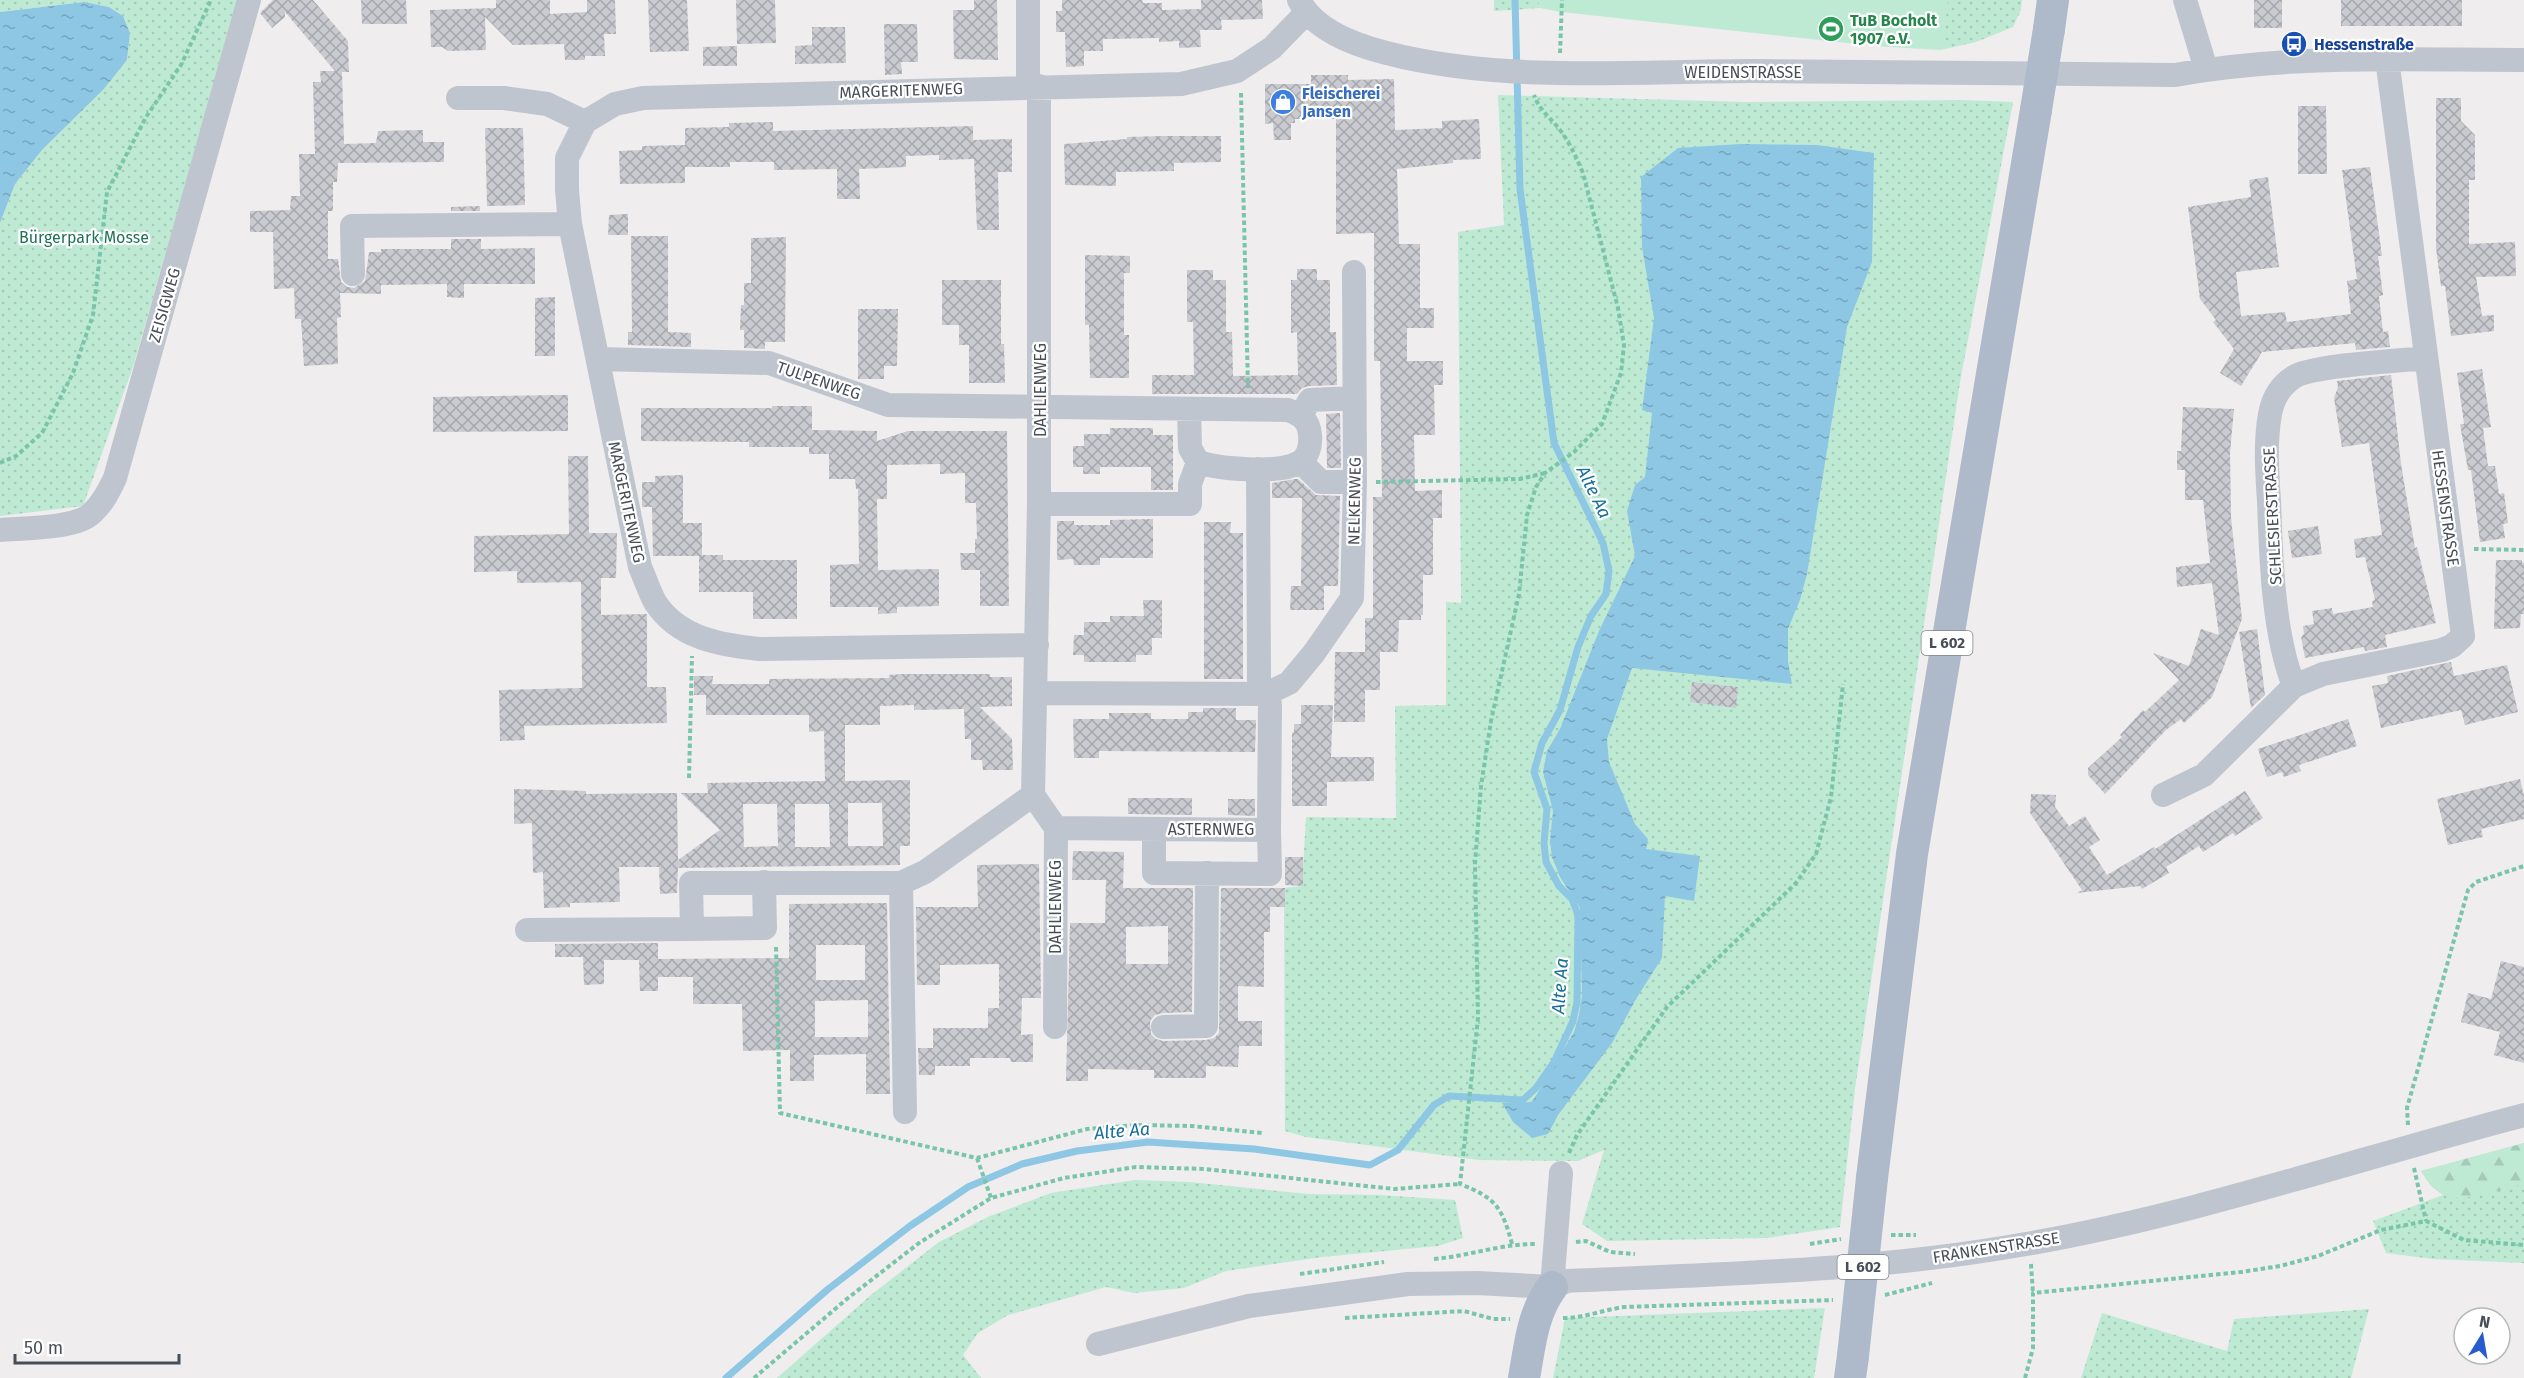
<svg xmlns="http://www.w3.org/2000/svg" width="2524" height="1378" font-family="'Fira Sans',sans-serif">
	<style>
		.grass { fill: url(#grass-dots) }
		.forest { fill: url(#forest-firs) }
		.pitch { fill: #beead4 }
		.water { fill: url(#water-ripples) }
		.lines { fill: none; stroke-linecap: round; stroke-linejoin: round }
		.stream { stroke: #8ec7e4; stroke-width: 7 }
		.building { fill: url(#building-cross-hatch); fill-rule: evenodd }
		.path { stroke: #79c5a9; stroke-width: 4; stroke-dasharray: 4.5 3; stroke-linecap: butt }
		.minor { stroke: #bfc5ce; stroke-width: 24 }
		.major { stroke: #aeb9ca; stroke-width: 32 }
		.major-bridge { stroke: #aeb9ca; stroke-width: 32 }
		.labels { text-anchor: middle; stroke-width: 4.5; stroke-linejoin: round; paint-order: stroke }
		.shield { fill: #fff; stroke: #7e838a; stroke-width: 1.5 }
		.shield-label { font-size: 15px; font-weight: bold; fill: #474e58 }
		.leisure-label { font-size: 16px; font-weight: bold; fill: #27864d; stroke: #fff; text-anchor: start }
		.transit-label { font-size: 16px; font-weight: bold; fill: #164399; stroke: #fff; text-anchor: start }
		.street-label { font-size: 16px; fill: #474e58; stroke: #fff }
		.shop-label { font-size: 16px; font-weight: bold; fill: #366cbe; stroke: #fff; text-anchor: start }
		.park-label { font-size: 16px; fill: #1e7353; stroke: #fff }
		.water-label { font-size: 18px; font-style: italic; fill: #186f9a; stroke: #fff }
	</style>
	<defs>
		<pattern id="grass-dots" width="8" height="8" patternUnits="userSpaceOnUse" patternTransform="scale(1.5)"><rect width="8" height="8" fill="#beead4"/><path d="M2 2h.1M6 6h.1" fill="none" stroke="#a5cab8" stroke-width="1.8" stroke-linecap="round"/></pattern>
		<pattern id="forest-firs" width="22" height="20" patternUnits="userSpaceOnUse" patternTransform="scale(1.5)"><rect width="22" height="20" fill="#beead4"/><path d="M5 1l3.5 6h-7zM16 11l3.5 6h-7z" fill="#a5cab8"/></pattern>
		<pattern id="water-ripples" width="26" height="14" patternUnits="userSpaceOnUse" patternTransform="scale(1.5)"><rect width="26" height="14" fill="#8ec7e4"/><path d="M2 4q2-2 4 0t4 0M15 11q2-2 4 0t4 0" fill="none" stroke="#76a4bc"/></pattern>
		<pattern id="building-cross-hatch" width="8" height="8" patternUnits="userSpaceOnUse" patternTransform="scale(1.5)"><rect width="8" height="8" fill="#cacbd1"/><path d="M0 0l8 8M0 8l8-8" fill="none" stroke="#a6a7ac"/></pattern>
	</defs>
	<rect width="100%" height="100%" fill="#efeded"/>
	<path class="grass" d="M0,0H238L133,367L83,506L0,516V223L15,184L42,150L104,89L127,60L130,33L123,16L109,7L84,2L0,12Z
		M1494,0H1538L1540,8L1494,11Z
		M1947,0H2022L2021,10L2013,27L1976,42L1940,50Z
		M1498,95L1746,102L1962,100L2013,102L1960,382L1855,1089L1840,1227L1767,1238L1607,1241L1582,1224L1604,1150L1578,1161L1479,1160L1306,1137L1285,1131L1284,888L1302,886L1306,817L1396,818L1395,706L1446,705V602L1461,603L1458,232L1504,225Z
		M2524,1143V1263L2433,1259L2386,1253L2373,1221L2443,1195L2430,1185L2421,1171Z
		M1135,1180L1190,1182L1308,1194L1379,1195L1455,1200L1463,1238L1438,1246L1322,1257L1226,1271L1184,1288L1134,1293L1106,1287L1008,1315L978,1333L963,1355L981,1378H777L871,1295L939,1242L990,1216L1051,1193Z
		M1825,1308L1814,1378H1553L1565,1318Z
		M2369,1309L2351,1378H2081L2102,1313L2227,1351L2234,1319Z"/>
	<path class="forest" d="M2524,1143V1184C2505,1188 2461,1204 2444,1195C2433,1190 2427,1180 2421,1171Z"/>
	<path class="pitch" d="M1538,0H1948L1943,45L1940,50L1875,46L1561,12L1540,8Z"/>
	<path class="water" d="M84,2L109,7L123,16L130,33L127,60L104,89L42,150L15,184L0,223V12Z
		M1740,144L1817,145L1874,153L1872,262L1847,327L1807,574L1800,600L1788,629V661L1792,684L1632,668L1607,739L1609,762L1635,824L1648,839L1646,849L1700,856L1694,901L1665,896L1662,958L1636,999L1612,1043L1558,1115L1548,1134L1532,1138L1513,1122L1502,1103L1532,1102L1574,1032L1579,1015L1582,996L1580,908L1560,877L1552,857L1550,841L1553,811L1543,772L1547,751L1560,729L1599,631L1635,556L1627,511L1635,485L1645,477L1652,413L1642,410L1654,318L1642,247L1641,177L1678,148Z"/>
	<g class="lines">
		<path class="stream" d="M726,1378L827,1290L910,1226L968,1187L1022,1164L1077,1151L1148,1142L1254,1149L1370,1165L1398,1150L1434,1105L1449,1096L1523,1100L1536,1088L1554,1062L1573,1021L1577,1002L1578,915L1572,899L1559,886L1546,862L1544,843L1547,809L1534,772L1542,743L1560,710L1578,647L1591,616L1606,594L1609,571L1603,543L1554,443L1520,189L1515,0"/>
	</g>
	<path class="building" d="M273,0H313L348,41L349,72H342L344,144L376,143L378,131L423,130V142H444V162L338,163L337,182H333V211H328V259H338L341,282L347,287L354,288L365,281L369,252H381V249H451V239H481V249L535,248V284H464V298L447,297V284L381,285V294L340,293L341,317L337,318L338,364L304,366L301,319H295L294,288L274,289L273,232H250V211L290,210L291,196H300L299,154H315L313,82H321L320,71H335L285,12V17L272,28L260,13Z
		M361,0H406L407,24H362Z
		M496,0H550V14L587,12V0H615L616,34H604L605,56H585V60H565L564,44L513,45L485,17L486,50L448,51L442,47H431L430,10L496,8Z
		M648,0H687L689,51L650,52Z
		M736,0H775L776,43L737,44Z
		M974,0H997L998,60L954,59L953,10H974Z
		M1062,0H1142L1143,3H1162V10L1201,9V0H1262L1263,19L1221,20L1222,30H1200L1201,47L1179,48V41L1159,42V38L1103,39V51H1084V66L1066,67L1065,32H1056V11H1062Z
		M2254,0H2282V28H2254Z
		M2341,0H2462V26H2341Z
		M884,24H917L918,62H901L902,74L885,75Z
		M812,27H845L846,63L795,64V46L812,45Z
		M737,46V66H703V47Z
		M1311,75H1348V80L1394,79L1395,130L1442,128V121L1479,119L1481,159L1453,160V163L1397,169L1399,244H1420V308H1434V328H1407V361H1443V385H1434L1435,435H1414L1415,491L1442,490V518H1433V575H1423V615H1421V620H1399L1398,652H1365V618H1373V497H1382L1380,361H1374V233L1336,234V119H1295V123H1291V140H1274L1273,123L1265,124V84H1311Z
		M2436,98H2461V121L2475,135V180H2469V244L2515,242L2516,276L2476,277L2482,316L2494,315V331L2451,336L2445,286H2441L2436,248Z
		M2298,106H2326L2327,174H2298Z
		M773,122V131L973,126V140L1012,139V172H998L999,230H977L974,159L939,160V155L906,156V167L859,169L860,199H837V169L774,170V162H730V167H685V183L620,184L619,151L642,150V146L685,145V128L729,127V123Z
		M485,128H523L525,205L487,206Z
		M1163,136H1221V162L1174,163V171L1116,172V186L1065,185L1064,144L1127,139V137Z
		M2370,167L2382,256H2378L2383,295L2379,296L2383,332L2388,331L2390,347L2356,350L2355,343L2262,352L2241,386L2220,373L2234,349L2213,322L2216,320L2200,299L2188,207L2251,197L2249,180L2268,177L2279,267L2236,272L2241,316L2285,312L2287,322L2351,314L2347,281L2357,279L2342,170Z
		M480,206V211H451V207Z
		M628,214V235H608L609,215Z
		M631,236H668V332L691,333V347L628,345V332H632Z
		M786,237L785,342H765V349L744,348V330H740L741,305H744V283H751V238Z
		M1085,255L1130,256V273H1124V335H1129V378H1090L1089,325H1085Z
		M1297,269H1317V280H1330V332H1336L1337,385L1309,386L1302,388L1297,394H1152V375H1194L1193,322H1187V270H1213V280H1226V332H1232L1233,376L1298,375L1297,332L1291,333V280H1297Z
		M942,280H1001V344H1004L1005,383H969V345H959V325H942Z
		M555,297V356H535V298Z
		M858,309H898L897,366H884V379H858Z
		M2482,369L2491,427L2483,428L2488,466H2495L2499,494L2504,493L2508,523L2503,524L2505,538L2480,542L2471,470H2468L2460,424H2464L2457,373Z
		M2391,375L2401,464L2415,548L2417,547L2436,623L2385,635L2387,647L2365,651L2364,647L2305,658L2301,637L2304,634L2303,626L2314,624L2312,611L2332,608L2333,614L2373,607L2372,601L2375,600L2365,557L2356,558L2354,539L2382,535L2369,443L2342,447L2334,398L2338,387L2337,381Z
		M559,395H568V431L433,432V397Z
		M772,406H812V430L877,431V441L908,431H1007L1009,606H980V570H961L960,553H975V539H977L976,503H965V473L940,474V464L887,465V499H877L878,570L939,569V606L897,607V613L878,614V607H830V565L859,564L858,489H856L855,479H829V454H809V447H749V442L641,441V408H772Z
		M2183,407L2234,409L2230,453L2231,517L2242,619L2212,697L2184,723L2181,719L2166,730L2105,794L2088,775V768L2122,737L2120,735L2143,710L2145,712L2179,680L2153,653L2189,666L2201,629L2219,635L2212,583L2177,587L2176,567L2210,563L2203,500H2185V470H2177V451H2181Z
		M1340,413L1341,468H1327L1326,414Z
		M1110,428H1153V435H1173V490H1151V467H1100V474H1083V467H1073V446H1084V434H1110Z
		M568,456H588L589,533H617L616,578H601V615L647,614V687H666L667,723L524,726L525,740L500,741L499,690L582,688L581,582L517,583V571L474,572V536L569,534Z
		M683,475V523H702V555H723V560H797V619H753V592H699V556H653L652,507H642V482H655V476Z
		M1295,479H1298L1316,495L1340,496L1338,586H1324V610H1290L1291,586H1301L1302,498H1272V483Z
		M1153,519V558H1100V565H1074L1073,559L1057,560V521H1074V525H1110V520Z
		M1204,522H1231L1230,533H1243V679H1204Z
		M2318,526L2322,554L2292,558L2288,531Z
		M2496,560H2522V563H2524V614H2521L2520,628L2494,629Z
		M1143,600H1162V638H1152V655H1136V662H1084V655H1073L1074,635H1084V622H1110V616H1144Z
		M2257,629L2265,695L2251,708L2239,632Z
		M1335,652H1380V690H1365V722H1334Z
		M2451,662L2454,676L2507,665L2518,712L2465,725L2461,710L2381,728L2372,686L2388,683L2387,676Z
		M902,674H990V677H1012V706L980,707L1012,739L1013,770H983L982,760H971V739H965L964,709L914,710V705L880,706V725H845V781L910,780V846H900V865L678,868L677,893L660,894L659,867H619L620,902L570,903V907L544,908L543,872L533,873L532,823L514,824V789L586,791V794L677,793L678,860L720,830L681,793H708L707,783L825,781L824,731L809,732V715H706V695H694V676H713L712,684H769V679L889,678V675ZM848,803H882L883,846H848ZM743,804H777L778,846L744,847ZM795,804H829L830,847H795Z
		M1692,682L1738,687L1736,708L1690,702Z
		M1301,705H1333L1331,757H1374V781L1327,782V806H1292V733L1294,732V724H1301Z
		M1203,708H1236V720H1256L1255,752L1099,751V758H1074L1073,719H1109V713H1151V719H1188V712H1203Z
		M2348,719L2357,746L2299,765L2301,771L2284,777L2282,772L2267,777L2258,749Z
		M2520,779L2524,796V819L2481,829L2483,837L2448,845L2437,799Z
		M2245,791L2263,818L2235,836L2233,833L2203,852L2199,846L2166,867L2169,873L2142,889L2140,886L2077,893L2082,890L2030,813L2031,794L2056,795L2055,807L2069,826L2085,816L2100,840L2089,847L2107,875L2154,847L2155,849Z
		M1128,798H1192V815L1128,814Z
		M1228,799H1255V816L1228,815Z
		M1073,851L1124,852L1123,888H1193L1192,1012L1163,1013L1155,1015L1150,1021L1151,1034L1156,1039L1163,1041L1206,1040L1214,1038L1219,1033L1221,888H1285V907H1270V932H1264V987L1238,986V1021H1262V1046H1239L1238,1067L1206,1066V1078H1154V1070L1088,1069V1081H1066L1070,923H1105L1106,880H1072ZM1168,926V964H1126V927Z
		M1285,857H1303V886L1285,885Z
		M1039,864L1041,998H1022L1021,1035L1033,1034V1062H1011L1010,1058H970V1066H935V1075H919L918,1048H933V1028H988V1008H999V964L940,965V985H917L916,907H978L977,865Z
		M887,903L890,1094H866V1054L814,1055V1081H790V1050L743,1051L742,1004H693V977H658V991H640L639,960H604V984L584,985L583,957H555V944L658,943V959L789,958V904ZM816,945H865V980H816ZM868,1000V1037H815V1001Z
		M2501,961L2524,967V1063L2494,1055L2500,1032L2461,1022L2468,993L2491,999Z"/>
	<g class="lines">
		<path class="path" d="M1560,53L1562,0
			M1241,93L1248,388
			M0,463L16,456L42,433L73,373L93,315L107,192L146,117L181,65L211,0
			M1376,482L1520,479L1545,473
			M2474,549L2524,550
			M689,778L692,656
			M776,947L780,1113L977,1158L1087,1129L1138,1125L1191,1126L1263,1133
			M2408,1125L2407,1108L2468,890L2476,882L2524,866
			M1569,1153L1577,1135L1667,1007L1796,883L1816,854L1831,797L1843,684
			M977,1158L991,1198
			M2414,1168L2426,1221
			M1891,1235H1916
			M1576,1242L1586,1241L1610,1252L1635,1254
			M1512,1244C1502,1207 1496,1198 1460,1184L1478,1018L1475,863L1481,786L1491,721L1519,594L1527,515L1536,487L1545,473L1574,452L1602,424L1621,373L1624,345L1618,308L1583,173C1576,157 1570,143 1560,130C1551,118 1539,110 1534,95
			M1810,1244L1841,1239
			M1434,1259C1469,1256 1500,1244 1535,1244
			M2031,1264L2033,1293
			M1300,1274L1384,1262
			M1885,1295L1932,1283
			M1345,1318L1464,1311L1493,1319H1510
			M1563,1318C1584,1318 1603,1310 1624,1307L1833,1300
			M754,1378L848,1298L919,1243L991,1198L1064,1178L1136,1167L1205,1169L1394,1189L1460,1184
			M2025,1378L2033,1348V1293L2241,1272L2280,1266L2318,1256L2381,1230L2426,1221L2464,1240L2524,1245"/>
		<path class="minor" d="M1299,0C1317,35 1367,49 1403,57C1518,82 1637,71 1752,71C1893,71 2034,74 2175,75C2290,54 2408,60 2524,60
			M2185,0L2206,69
			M2387,59L2463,636L2452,646L2442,650L2323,674L2294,686C2273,634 2271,557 2269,501C2267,472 2265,442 2270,414C2273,398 2281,385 2294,377C2312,365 2400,361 2426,358
			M1028,86V0
			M1039,86V504L1033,795L1056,828L1055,1027
			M458,98H504L547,104L585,122
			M353,274L352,226L570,224
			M598,359L769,363L888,405L1288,410C1302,415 1309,421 1310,435C1311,446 1308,458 1298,463C1279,474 1219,469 1198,462L1190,448L1189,409
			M1301,415L1310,400L1354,398
			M1301,462L1321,482H1355
			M1258,469L1259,681L1270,704L1269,830
			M1039,504H1190V484L1198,462
			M0,530C23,528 76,529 92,513C103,503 109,491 115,478L249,0
			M1037,645L759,649C720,645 678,638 655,602C649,591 645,578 640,567L570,224L567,190V158L585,122L615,104L643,98L1181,84L1237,71L1272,48L1306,13
			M1036,693L1266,694L1289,683L1314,653L1352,598L1355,482L1354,272
			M2163,795L2204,775L2294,686
			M1056,828L1269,830L1270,874L1154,873V829
			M764,882L765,928L692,929L691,883H901L925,872L1033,795
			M901,883L905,1112
			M527,930L692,929
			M1163,1027L1206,1026L1207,873
			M1552,1287L1567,1281C1720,1274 1875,1271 2026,1244C2194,1215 2359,1158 2524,1115
			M1098,1344L1249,1306L1408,1284L1477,1283L1552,1287L1561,1173"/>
		<path class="major" d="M2049,29L2053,0
			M1872,1178L1912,854L2036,110
			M1524,1378C1530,1346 1532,1314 1552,1287
			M1850,1378L1853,1356"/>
		<path class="major-bridge" d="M2036,110L2049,29
			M1853,1356L1872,1178"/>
	</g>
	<defs>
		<g id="stadium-disc" transform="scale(1.35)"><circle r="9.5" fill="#2e9e5b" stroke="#fff"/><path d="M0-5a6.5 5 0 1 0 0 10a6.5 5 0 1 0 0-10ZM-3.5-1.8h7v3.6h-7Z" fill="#fff"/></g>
		<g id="bus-disc" transform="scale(1.35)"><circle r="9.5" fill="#1a4fb4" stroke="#fff"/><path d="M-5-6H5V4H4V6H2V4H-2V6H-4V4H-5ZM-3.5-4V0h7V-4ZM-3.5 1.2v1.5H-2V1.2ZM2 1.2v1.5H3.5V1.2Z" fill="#fff"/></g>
		<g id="shop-disc" transform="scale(1.35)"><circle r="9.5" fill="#3f7fe0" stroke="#fff"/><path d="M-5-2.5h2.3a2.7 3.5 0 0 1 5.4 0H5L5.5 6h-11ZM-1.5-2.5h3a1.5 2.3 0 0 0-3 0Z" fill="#fff"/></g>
	</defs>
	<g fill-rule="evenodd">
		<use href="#stadium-disc" x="1831" y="29"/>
		<use href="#bus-disc" x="2294" y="44"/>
		<use href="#shop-disc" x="1283" y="102"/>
	</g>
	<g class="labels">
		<g class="shield">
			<rect x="1921.5" y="631" width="51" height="24" rx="4.5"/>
			<rect x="1837.5" y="1255" width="51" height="24" rx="4.5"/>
		</g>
		<g class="shield-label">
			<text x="1947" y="648">L 602</text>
			<text x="1863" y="1272">L 602</text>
		</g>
		<g class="leisure-label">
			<text x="1850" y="26">TuB Bocholt<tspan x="1850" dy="18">1907 e.V.</tspan></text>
		</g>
		<g class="transit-label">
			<text x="2314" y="50">Hessenstraße</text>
		</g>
		<g class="street-label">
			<text x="1743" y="78">WEIDENSTRASSE</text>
			<text transform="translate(901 90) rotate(-2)" y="6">MARGERITENWEG</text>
			<text transform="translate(164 305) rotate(-74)" y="6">ZEISIGWEG</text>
			<text transform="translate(819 380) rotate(19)" y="6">TULPENWEG</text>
			<text transform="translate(1040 390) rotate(-90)" y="6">DAHLIENWEG</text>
			<text transform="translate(1354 501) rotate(-89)" y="6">NELKENWEG</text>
			<text transform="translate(627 502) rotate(78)" y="6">MARGERITENWEG</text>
			<text transform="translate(2446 508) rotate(82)" y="6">HESSENSTRASSE</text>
			<text transform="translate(2272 516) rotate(-93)" y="6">SCHLESIERSTRASSE</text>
			<text x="1211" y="835">ASTERNWEG</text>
			<text transform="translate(1055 907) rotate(-90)" y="6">DAHLIENWEG</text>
			<text transform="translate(1996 1247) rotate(-9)" y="6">FRANKENSTRASSE</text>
		</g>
		<g class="shop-label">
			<text x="1302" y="99">Fleischerei<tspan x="1302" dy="18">Jansen</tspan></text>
		</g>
		<g class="park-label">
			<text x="84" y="243">Bürgerpark Mosse</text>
		</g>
		<g class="water-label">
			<text transform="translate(1594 492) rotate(64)" y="6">Alte Aa</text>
			<text transform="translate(1560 986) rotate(-86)" y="6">Alte Aa</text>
			<text transform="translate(1122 1131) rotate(-5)" y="6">Alte Aa</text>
		</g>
	</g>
	<g transform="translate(2482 1336) rotate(11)"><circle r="28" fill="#ffffff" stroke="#b5b8bc" stroke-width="1.5"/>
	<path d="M0-4.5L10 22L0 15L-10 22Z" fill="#285cce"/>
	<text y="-9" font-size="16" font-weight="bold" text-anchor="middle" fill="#474e58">N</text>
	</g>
	<path d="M15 1354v9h164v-9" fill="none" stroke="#474e58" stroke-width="3"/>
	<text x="24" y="1354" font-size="18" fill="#474e58" stroke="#ffffff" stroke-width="4.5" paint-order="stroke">50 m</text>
</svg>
